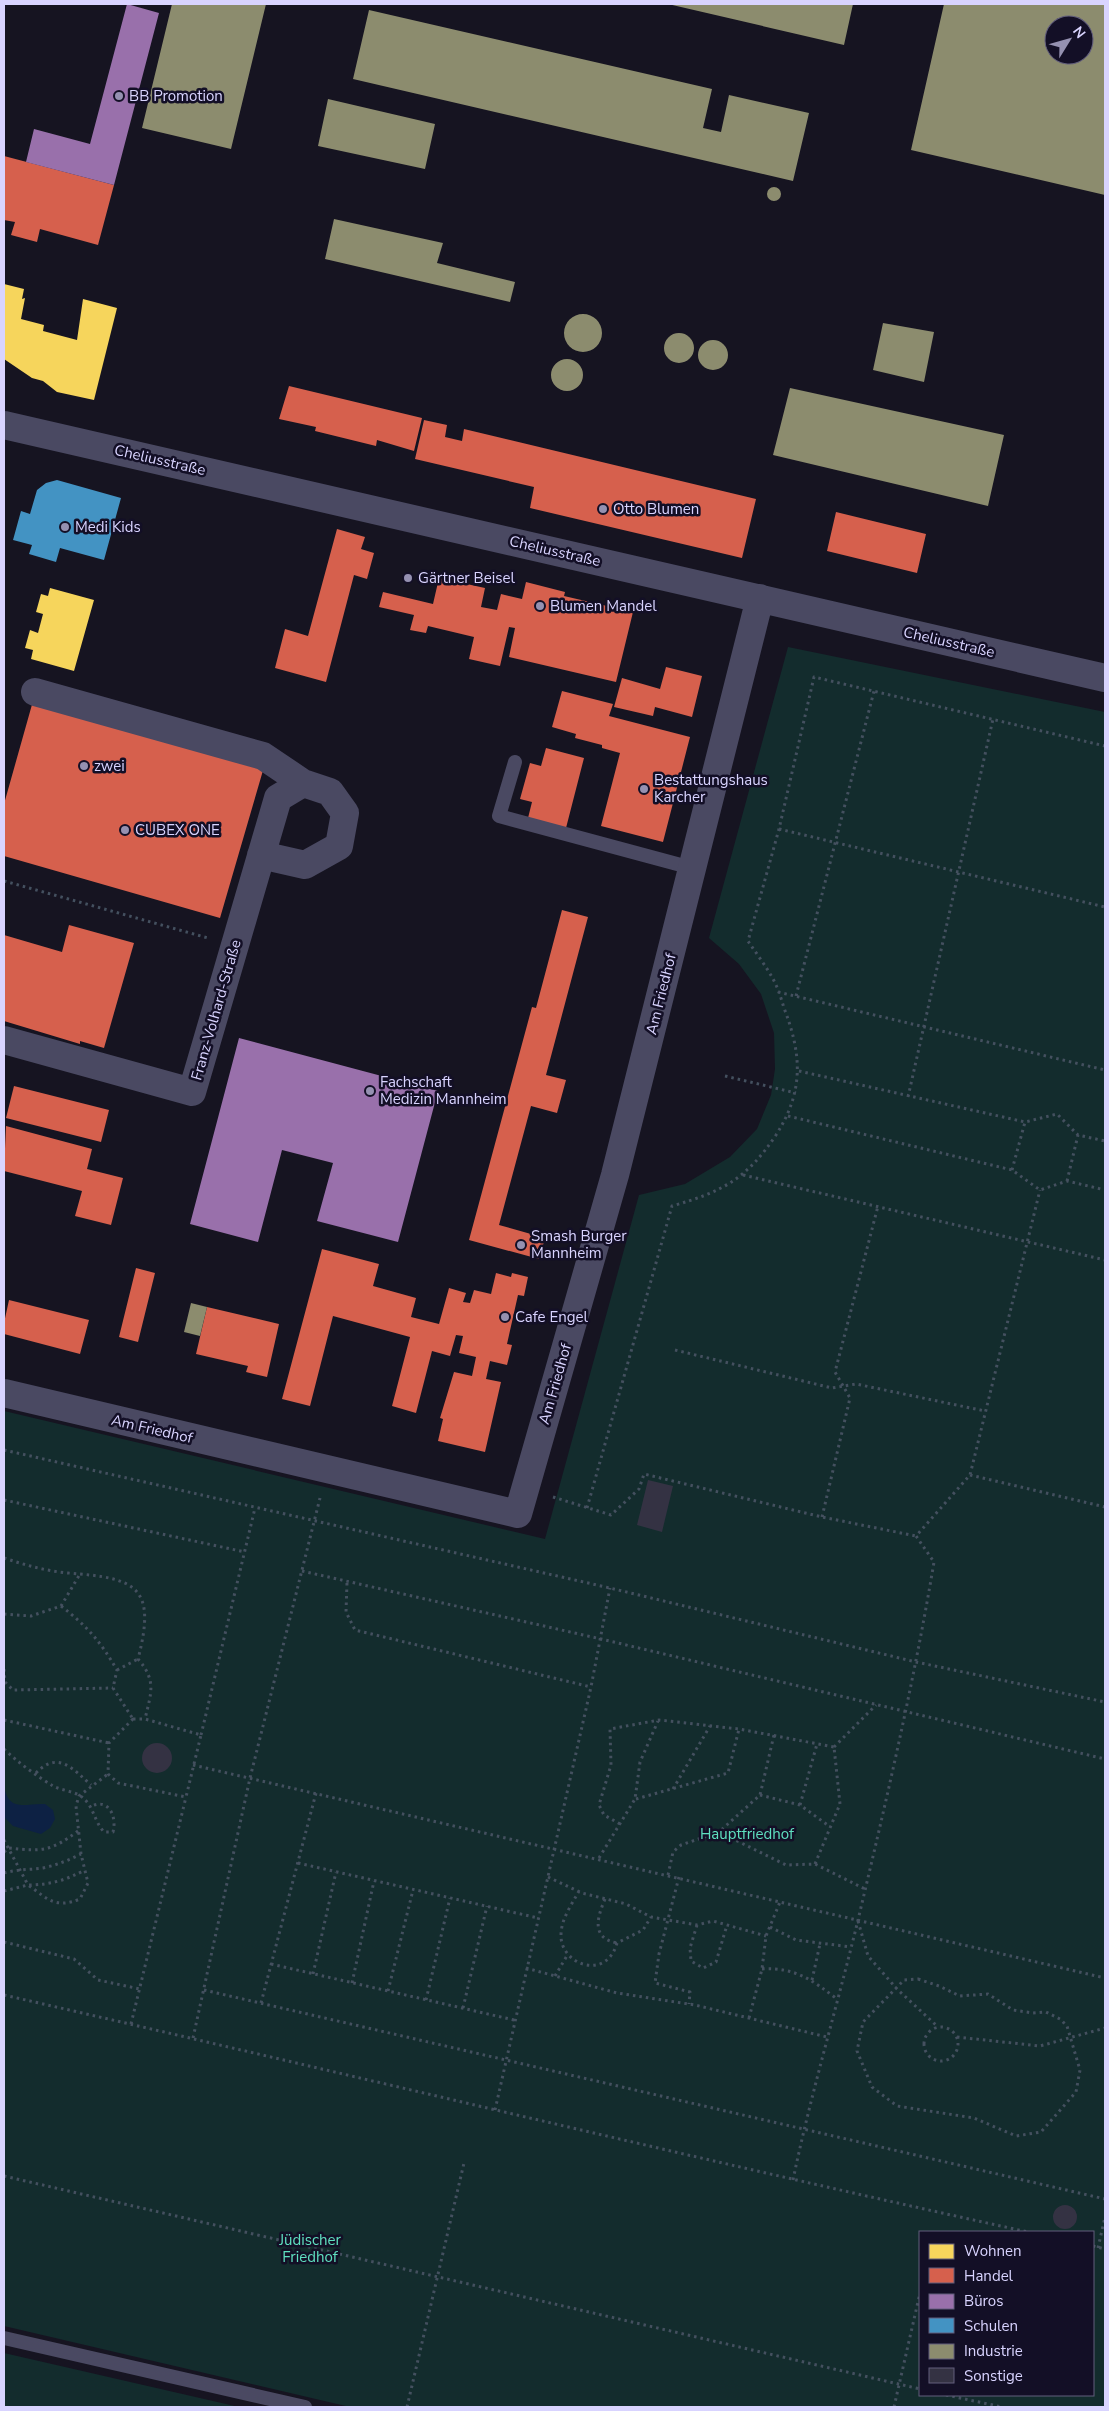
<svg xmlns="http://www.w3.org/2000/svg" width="1109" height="2411" font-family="'Nunito Sans',sans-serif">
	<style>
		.green { fill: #132c2d; fill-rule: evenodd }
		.water { fill: #0d2144 }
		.homes { fill: #f6d55c }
		.shops { fill: #d6604d }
		.offices { fill: #9970ab }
		.schools { fill: #4393c3 }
		.industry { fill: #8c8c6e; fill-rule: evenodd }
		.building { fill: #343243 }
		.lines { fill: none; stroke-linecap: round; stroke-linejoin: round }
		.path { stroke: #44505f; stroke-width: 3; stroke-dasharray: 2.5 4; stroke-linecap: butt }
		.lane { stroke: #4a4962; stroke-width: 14 }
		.street { stroke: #4a4962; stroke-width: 28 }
		.poi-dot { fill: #9591b1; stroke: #130f26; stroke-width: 2 }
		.labels { text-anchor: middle; stroke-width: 5; stroke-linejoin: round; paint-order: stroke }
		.poi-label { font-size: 15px; fill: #d9d4ff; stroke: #130f26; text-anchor: start }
		.street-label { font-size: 15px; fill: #d9d4ff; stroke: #130f26 }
		.park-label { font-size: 15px; fill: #5fe0c0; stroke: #130f26 }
	</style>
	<rect width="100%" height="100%" fill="#161421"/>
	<path class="green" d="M788,647L1105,712V2407H350L4,2326V1411L545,1539L639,1195L685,1184L730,1157L757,1129L771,1095L775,1069L774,1033L761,994L739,964L709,938ZM920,2232H1093V2395H920Z
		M4,2353L239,2407H4Z"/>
	<path class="water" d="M4,1786C9,1813 25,1803 45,1804L53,1810L55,1819L50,1828L41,1834L13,1826L4,1817Z"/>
	<path class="homes" d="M4,284L24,289L22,299L25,298L21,319L44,325L43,331L77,340L83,299L117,308L94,400L57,392L43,381L32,378L4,359Z
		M50,588L94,600L74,671L31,659L33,650L25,648L30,630L38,633L43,614L36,612L41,594L48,596Z"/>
	<path class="shops" d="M4,156L114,185L98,245L40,229L37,242L11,235L15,222L4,220Z
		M289,386L422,418L414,451L377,440L376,446L315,431L316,427L279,419Z
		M424,420L447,425L445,437L462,441L464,429L756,499L742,558L530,508L534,487L415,459Z
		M836,512L926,534L917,573L827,551Z
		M337,529L365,537L361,549L374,553L367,579L354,575L326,682L275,668L285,629L308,636Z
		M439,578L485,588L481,607L497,610L501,594L522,599L526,582L565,592L564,596L633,612L616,682L509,657L515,628L509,627L500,666L469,659L474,637L428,626L426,633L410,630L414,615L379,607L383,592L433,604Z
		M666,667L702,676L692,717L655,707L653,716L614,707L622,678L660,689Z
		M562,691L613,704L609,716L690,737L663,842L601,826L620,753L602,748V745L575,738L576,734L552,727Z
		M33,701L264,767L220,918L4,856V804Z
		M546,748L584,758L566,828L528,818L532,802L520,799L530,763L541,766Z
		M562,910L588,917L546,1075L566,1080L557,1113L531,1106L499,1225L545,1238L539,1259L469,1240L532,1007L536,1008Z
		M69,925L134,943L104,1048L80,1041V1044L4,1021V935L62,952Z
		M14,1086L109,1110L101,1142L6,1118Z
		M6,1126L92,1149L87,1169L123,1178L111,1225L75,1216L82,1191L4,1171Z
		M322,1249L379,1264L373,1286L416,1298L411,1317L439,1324L449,1288L466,1293L463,1302L470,1303L474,1290L491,1294L496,1273L511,1277L512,1273L528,1277L524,1296L518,1295L507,1344L512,1345L507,1365L490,1361L486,1379L501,1382L485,1452L438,1441L443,1419L440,1418L454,1372L472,1376L476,1357L459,1353L463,1336L456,1335L450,1356L432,1351L416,1413L392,1406L410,1337L333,1316L310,1406L282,1399Z
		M136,1268L155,1273L138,1342L119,1337Z
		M9,1300L89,1320L80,1354L4,1334V1323Z
		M207,1307L279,1324L267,1377L246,1372L248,1366L196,1354Z"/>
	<path class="offices" d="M127,4L159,13L114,185L26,162L34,129L90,144Z
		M239,1038L438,1091L398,1242L317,1221L333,1163L282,1150L258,1242L190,1224Z"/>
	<path class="schools" d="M57,480L121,498L104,560L60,548L56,562L29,554L32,545L13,540L21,511L30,514L37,490L46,483Z"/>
	<path class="industry" d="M172,4H266L231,149L142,128Z
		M668,4H853L844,45Z
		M944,4H1105V195L911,150ZM1054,25H1084V55H1054Z
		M369,10L712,89L703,128L721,132L729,95L809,113L793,181L353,79Z
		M328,99L435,124L425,169L318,146Z
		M767 194a7 7 0 1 1 14 0a7 7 0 1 1-14 0Z
		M334,219L443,243L437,263L515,282L510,302L325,259Z
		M564 333a19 19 0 1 1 38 0a19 19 0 1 1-38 0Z
		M883,323L934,332L924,382L873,370Z
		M664 348a15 15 0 1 1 30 0a15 15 0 1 1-30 0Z
		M698 355a15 15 0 1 1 30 0a15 15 0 1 1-30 0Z
		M551 375a16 16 0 1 1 32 0a16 16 0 1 1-32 0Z
		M790,388L1004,435L988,506L773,455Z
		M191,1303L207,1307L200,1336L184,1332Z"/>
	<path class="building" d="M648,1480L673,1486L662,1532L637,1525Z
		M142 1758a15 15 0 1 1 30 0a15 15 0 1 1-30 0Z
		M1053 2217a12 12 0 1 1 24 0a12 12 0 1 1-24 0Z"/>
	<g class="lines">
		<path class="path" d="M779,829L1105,907
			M4,881L208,938
			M778,992L1105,1070
			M796,996L874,691
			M799,1071L1025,1122L1057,1114L1078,1135L1105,1141
			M725,1076L796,1093
			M908,1097L993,719
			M788,1116L1012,1170L1040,1190L1067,1181L1105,1190
			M1012,1170L1025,1122
			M743,1175L1105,1260
			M1067,1181L1078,1135
			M675,1350L832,1388L856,1384L985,1411
			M4,1450L610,1588L916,1662L1105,1702
			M970,1475L1105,1507
			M553,1497L611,1515L639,1489L644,1474L822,1517L916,1536
			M4,1500L245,1552
			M587,1508L672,1206C721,1192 746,1180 776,1135C804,1091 802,1055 784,1008C781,998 778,988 773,979C766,966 756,953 748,941L779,829L814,677L1105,746
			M822,1517L850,1398L835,1372L878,1206
			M4,1558C25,1565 46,1571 68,1573C136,1578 157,1586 138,1659C157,1681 151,1693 145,1719
			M302,1571L601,1639L1105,1759
			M347,1583L346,1612L355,1630L591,1687
			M61,1606C88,1627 100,1641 117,1670L113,1688L133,1719
			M4,1614L31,1616L61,1606L80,1574
			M4,1669L5,1682L13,1690L113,1688
			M117,1670L138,1659
			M133,1719H145L201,1735L186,1797L118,1783L108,1774L109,1743Z
			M4,1720L109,1743
			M201,1735L255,1508
			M834,1747L876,1705
			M4,1749C16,1761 38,1777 53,1786C61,1790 71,1791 79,1795C94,1804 93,1820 104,1832H113C117,1817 109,1798 92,1806
			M193,1765L1105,1978
			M36,1773C58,1750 73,1769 91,1785
			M673,1789L710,1726
			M760,1795L800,1805L829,1826
			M636,1799L728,1773L739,1729
			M800,1805L817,1744
			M620,1824L604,1815L599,1805L611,1765L610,1729L659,1720L739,1729L834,1747
			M719,1832L786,1865L815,1864L865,1889
			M4,1840L28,1885C50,1885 66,1880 85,1870
			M4,1852L9,1848C43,1852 51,1851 78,1831
			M599,1858L635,1799L640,1762L658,1721
			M298,1863L538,1918
			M815,1864L840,1804L834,1747
			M4,1873C17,1869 30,1870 43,1868C57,1865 69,1860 81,1854
			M668,1875L673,1852L681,1845L719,1832L760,1795L774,1735
			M548,1877L582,1893L626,1904L651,1917L697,1925L713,1921L766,1936
			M679,1877L659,1954L655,1983L690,1992L689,2004
			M4,1891L28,1885C48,1899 55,1909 80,1899L88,1883L81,1854L76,1806L79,1796L108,1774
			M579,1891C572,1904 561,1919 561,1935C560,1964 606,1982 617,1943L643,1930L651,1917
			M605,1899C597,1918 591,1938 617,1943
			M858,1921L868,1956L897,1989L937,2026
			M697,1925L690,1948L691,1961L703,1968L716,1962L727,1925
			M770,1927L796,1940L851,1947
			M4,1942L74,1959L98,1980L140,1989
			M271,1964L514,2020
			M526,1968L617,1993L695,2005L827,2037
			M762,1969C795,1967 812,1980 837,1999
			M313,1974L336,1872
			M555,1976L568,1954
			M918,1979L939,1986L960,1996L988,1994L1013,2010L1033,2013L1046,2012L1060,2019L1067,2026L1080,2070L1076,2092L1041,2132L1016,2136L974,2118L897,2106L872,2087L857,2051L863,2022L904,1980Z
			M812,1980L820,1944
			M352,1983L374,1881
			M204,1990L1105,2199
			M388,1991L413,1890
			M4,1995C345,2073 686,2157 1028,2232
			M426,2000L450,1898
			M261,2003L316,1793
			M463,2008L487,1906
			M749,2018L762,1969L766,1936L780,1902
			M131,2024L186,1797
			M924 2044a17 17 0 1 1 34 0a17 17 0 1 1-34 0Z
			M957,2037L1040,2046L1105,2028
			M193,2038L250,1778L320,1498
			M495,2110L591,1687L610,1588
			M4,2176L920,2389
			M793,2180C811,2093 837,2007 858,1920C886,1802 914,1682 934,1562L916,1536L970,1475L1040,1190
			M1093,2246L1105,2249
			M1098,2248L1105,2217
			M946,2395L1002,2407
			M407,2407L464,2163
			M894,2407L920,2293"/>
		<path class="lane" d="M515,762L499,816L692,868
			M4,2338L305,2407"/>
		<path class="street" d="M4,425L1105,678
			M35,692L263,756L303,783
			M4,1040L192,1092C221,994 249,896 278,798L303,783L330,792L345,813L339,846L305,865L261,855
			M4,1393L518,1514L615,1175L760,598"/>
	</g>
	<g class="poi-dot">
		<circle cx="119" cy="96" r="5"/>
		<circle cx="603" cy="509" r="5"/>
		<circle cx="65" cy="527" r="5"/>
		<circle cx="408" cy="578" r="5"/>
		<circle cx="540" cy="606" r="5"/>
		<circle cx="84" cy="766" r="5"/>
		<circle cx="644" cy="789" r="5"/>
		<circle cx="125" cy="830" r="5"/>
		<circle cx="370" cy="1091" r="5"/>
		<circle cx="521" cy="1245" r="5"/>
		<circle cx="505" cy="1317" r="5"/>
	</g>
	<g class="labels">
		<g class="poi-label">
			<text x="129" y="101">BB Promotion</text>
			<text x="613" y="514">Otto Blumen</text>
			<text x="75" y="532">Medi Kids</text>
			<text x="418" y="583">Gärtner Beisel</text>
			<text x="550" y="611">Blumen Mandel</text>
			<text x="94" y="771">zwei</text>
			<text x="654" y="785">Bestattungshaus<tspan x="654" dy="17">Karcher</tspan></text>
			<text x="135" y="835">CUBEX ONE</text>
			<text x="380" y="1087">Fachschaft<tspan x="380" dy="17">Medizin Mannheim</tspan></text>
			<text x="531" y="1241">Smash Burger<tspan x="531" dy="17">Mannheim</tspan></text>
			<text x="515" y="1322">Cafe Engel</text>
		</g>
		<g class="street-label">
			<text transform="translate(160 460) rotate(13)" y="5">Cheliusstraße</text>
			<text transform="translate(555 551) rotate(13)" y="5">Cheliusstraße</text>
			<text transform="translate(949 642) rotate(13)" y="5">Cheliusstraße</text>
			<text transform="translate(661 994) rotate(-76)" y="5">Am Friedhof</text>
			<text transform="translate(216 1010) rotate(-74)" y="5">Franz-Volhard-Straße</text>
			<text transform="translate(555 1384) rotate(-74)" y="5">Am Friedhof</text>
			<text transform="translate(152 1429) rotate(13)" y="5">Am Friedhof</text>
		</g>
		<g class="park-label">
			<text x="747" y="1839">Hauptfriedhof</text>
			<text x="310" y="2245">Jüdischer<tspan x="310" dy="17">Friedhof</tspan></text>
		</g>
	</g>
	<rect width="1109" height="2411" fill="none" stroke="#d9d4ff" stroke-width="10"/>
	<rect x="919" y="2231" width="175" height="165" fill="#130f26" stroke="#625e7d"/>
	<rect x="929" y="2244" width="25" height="15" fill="#f6d55c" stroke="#625e7d"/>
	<text x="964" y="2256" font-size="15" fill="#d9d4ff">Wohnen</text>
	<rect x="929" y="2268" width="25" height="15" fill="#d6604d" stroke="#625e7d"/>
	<text x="964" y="2281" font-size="15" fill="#d9d4ff">Handel</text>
	<rect x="929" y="2294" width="25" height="15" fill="#9970ab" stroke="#625e7d"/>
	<text x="964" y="2306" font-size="15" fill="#d9d4ff">Büros</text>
	<rect x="929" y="2318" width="25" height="15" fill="#4393c3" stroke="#625e7d"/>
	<text x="964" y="2331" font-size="15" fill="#d9d4ff">Schulen</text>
	<rect x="929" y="2344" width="25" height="15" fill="#8c8c6e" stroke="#625e7d"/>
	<text x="964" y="2356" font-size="15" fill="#d9d4ff">Industrie</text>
	<rect x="929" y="2368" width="25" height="15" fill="#343243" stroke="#625e7d"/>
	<text x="964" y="2381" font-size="15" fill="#d9d4ff">Sonstige</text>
	<g transform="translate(1069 40) rotate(53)"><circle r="24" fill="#130f26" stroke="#625e7d"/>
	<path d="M0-4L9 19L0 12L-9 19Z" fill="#9591b1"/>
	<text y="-8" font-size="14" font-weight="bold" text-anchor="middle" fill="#d9d4ff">N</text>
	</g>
</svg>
